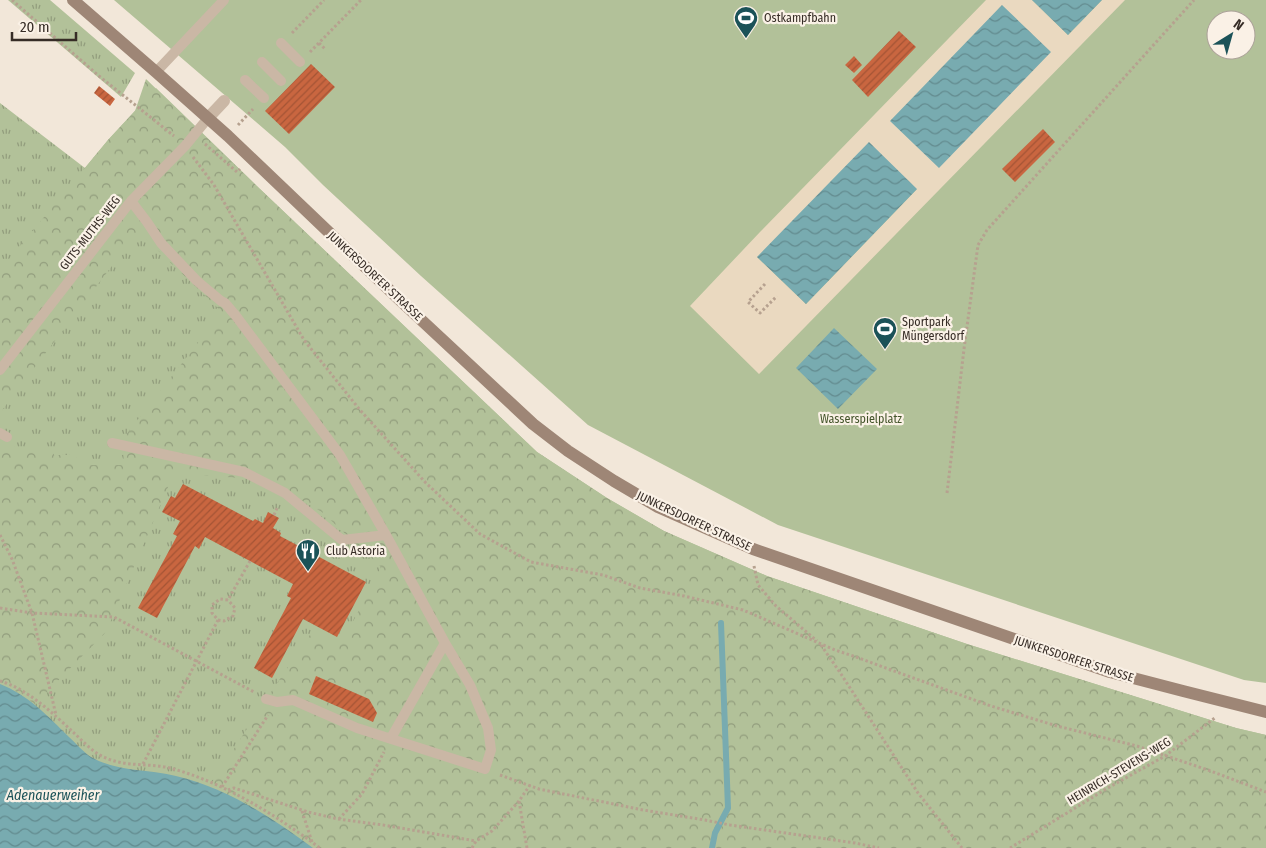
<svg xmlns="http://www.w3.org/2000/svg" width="1266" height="848" font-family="'Fira Sans Condensed',sans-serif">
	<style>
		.grass { fill: url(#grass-tufts) }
		.forest { fill: url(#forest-crowns) }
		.pitch { fill: #b2c199; fill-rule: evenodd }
		.plaza { fill: #ead9c0; fill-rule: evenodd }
		.water { fill: url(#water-waves) }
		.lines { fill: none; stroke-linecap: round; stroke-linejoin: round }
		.stream { stroke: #78abb0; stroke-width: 6 }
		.building { fill: url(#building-hatch) }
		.path { stroke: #b6a18f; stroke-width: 3; stroke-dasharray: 2.5 2.5; stroke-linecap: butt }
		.lane { stroke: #cab7a5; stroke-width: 10 }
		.street { stroke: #cab7a5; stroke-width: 12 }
		.secondary { stroke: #9e8676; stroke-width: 12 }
		.labels { text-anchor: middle; stroke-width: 4.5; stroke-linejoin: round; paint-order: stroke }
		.poi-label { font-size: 12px; fill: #362c26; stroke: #faf1e6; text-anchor: start }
		.street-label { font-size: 12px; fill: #362c26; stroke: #faf1e6 }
		.park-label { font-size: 12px; fill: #43542a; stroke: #faf1e6 }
		.water-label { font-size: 14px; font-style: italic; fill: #1b5258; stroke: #faf1e6 }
	</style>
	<defs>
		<pattern id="grass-tufts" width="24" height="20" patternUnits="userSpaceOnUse" patternTransform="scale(1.25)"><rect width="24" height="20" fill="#b2c199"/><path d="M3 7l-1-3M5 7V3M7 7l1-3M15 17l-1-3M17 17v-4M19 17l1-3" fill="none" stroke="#929d7d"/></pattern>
		<pattern id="forest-crowns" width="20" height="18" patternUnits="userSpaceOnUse" patternTransform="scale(1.25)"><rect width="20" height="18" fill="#b2c199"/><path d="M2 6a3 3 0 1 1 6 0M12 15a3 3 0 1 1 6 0" fill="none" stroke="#929d7d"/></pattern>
		<pattern id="water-waves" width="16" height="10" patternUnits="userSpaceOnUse" patternTransform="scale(1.25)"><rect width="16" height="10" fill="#78abb0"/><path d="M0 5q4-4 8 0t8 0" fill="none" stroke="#638b8f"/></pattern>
		<pattern id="building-hatch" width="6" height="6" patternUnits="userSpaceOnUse" patternTransform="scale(1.25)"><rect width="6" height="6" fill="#c96640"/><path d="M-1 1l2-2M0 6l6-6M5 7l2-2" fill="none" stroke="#a45435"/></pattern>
	</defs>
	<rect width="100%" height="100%" fill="#f2e7d9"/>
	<path class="grass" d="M8,0H50L135,73L121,97Z
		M156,88L260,189L537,452L607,498L664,531L767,576L967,644L1236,728L1266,735V848H0V103L85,168L108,140Z"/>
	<path class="forest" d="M146,79L260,189L537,452L607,498L664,531L767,576L967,644L1236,728L1266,735V848H313L268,816L242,801L209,787L267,698L312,632L341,645L381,567L322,512L266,480L174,473L106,632L35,704L12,689L0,684V443C16,450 36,447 53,447L54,455H77V465H123L125,436L222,312L146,239L137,233L0,413V270L108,140L135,111Z"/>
	<path class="pitch" d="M114,0H1266V683L1244,680L778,525L588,425L421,276L323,185L285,147ZM1216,20H1246V50H1216Z"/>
	<path class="plaza" d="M986,0H1032L1068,35L1102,0H1125L759,374L690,306L760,232ZM917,189L806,304L757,257Z"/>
	<path class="water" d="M1032,0H1102L1068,35Z
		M1002,5L1051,52L939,168L890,121Z
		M869,142L917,189L806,304L757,257Z
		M834,328L877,369L838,409L796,368Z
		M0,684C28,695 48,716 69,737C76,743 83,752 91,757C117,772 148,769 176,776C227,788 271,817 313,848H0Z"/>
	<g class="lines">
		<path class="stream" d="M712,848L715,833L728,808L721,623"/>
	</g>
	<path class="building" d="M899,31L916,47L868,97L852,80Z
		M854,56L862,65L854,73L845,65Z
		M311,64L335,87L289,134L265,111Z
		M99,86L115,99L110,106L94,93Z
		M1043,129L1055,142L1015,182L1002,169Z
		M183,484L253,521L255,519L263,523L268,512L279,518L273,528L281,533L280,536L366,582L337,637L303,619L272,678L254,668L291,598L287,596L293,584L205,537L199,549L195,546L157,618L138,608L177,536L173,534L180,521L162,512L171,496L175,498Z
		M316,676L369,699L377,713L373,722L309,694Z"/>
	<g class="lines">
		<path class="path" d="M12,0L99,76L174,136
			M292,33L324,0
			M319,43L325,49
			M310,52L361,0
			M238,125L253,109
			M205,144L237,172L240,169
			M193,157L214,185L304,340L360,410L425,482L480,534L531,562L603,575L640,588L684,596L743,610L835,650L859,658L883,667L991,706L1057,726L1137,746L1208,770L1266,792
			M765,284L748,302L760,313L777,296
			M947,493L964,349L978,245L987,230L1194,0
			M274,515L278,506
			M0,535L12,559L32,613L56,715
			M754,566L758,585L776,606L817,641
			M0,608L32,613L114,617L254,692
			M218,620L224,621L233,616L235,608L228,600
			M821,645L841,674L918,793L962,848
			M0,681C26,688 54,714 74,733C84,742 93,753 106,758C126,767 149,763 170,768C225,783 274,814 320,848
			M143,764L218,620L212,613V605L220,599L228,600L250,561
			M500,775L539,789L643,810L705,820L730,825L855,843L879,848
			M222,787L268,715
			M228,790L234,788L308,812L338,819L383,825L476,841
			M302,811L312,842
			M339,819L362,794L384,752
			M472,848L476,841L492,831L519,801
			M527,848L519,801L530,785
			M1010,848L1106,789L1165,756L1216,717"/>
		<path class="lane" d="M281,43L300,62
			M262,62L281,81
			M156,72L224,0
			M245,80L264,98
			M131,201L147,222L161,243L197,281L221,301L225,303L236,316L340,455L386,535L445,643L470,685L488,728L491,750L485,769L357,728L293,700L277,702L266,699
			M0,370L131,201L185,146L208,118
			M0,433L7,437
			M112,443L244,472L285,493L342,540L386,535
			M391,738L445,643"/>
		<path class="street" d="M208,118L224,101"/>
		<path class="secondary" d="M73,0L156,72L228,136L403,303L533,424L568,451L614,481L658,507L753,549L1110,672L1183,691L1266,712"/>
	</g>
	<defs>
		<g id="stadium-pin" transform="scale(1.25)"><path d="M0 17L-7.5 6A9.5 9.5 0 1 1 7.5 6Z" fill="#1b5258" stroke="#faf1e6"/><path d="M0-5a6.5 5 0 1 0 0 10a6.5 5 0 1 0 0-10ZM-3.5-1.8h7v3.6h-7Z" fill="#fff"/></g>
		<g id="restaurant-pin" transform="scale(1.25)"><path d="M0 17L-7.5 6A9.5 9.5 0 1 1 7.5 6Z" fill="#1b5258" stroke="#faf1e6"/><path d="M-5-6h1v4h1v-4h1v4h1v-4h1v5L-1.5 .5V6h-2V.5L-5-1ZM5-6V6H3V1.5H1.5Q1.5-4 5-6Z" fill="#fff"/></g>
	</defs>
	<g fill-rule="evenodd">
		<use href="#stadium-pin" x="746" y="18"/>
		<use href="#stadium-pin" x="885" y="329"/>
		<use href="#restaurant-pin" x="308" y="551"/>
	</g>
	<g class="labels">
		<g class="poi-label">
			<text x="764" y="22">Ostkampfbahn</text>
			<text x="902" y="326">Sportpark<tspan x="902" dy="14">Müngersdorf</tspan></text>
			<text x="326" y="555">Club Astoria</text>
		</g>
		<g class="street-label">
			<text transform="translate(90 233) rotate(-52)" y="4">GUTS-MUTHS-WEG</text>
			<text transform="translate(375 276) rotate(43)" y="4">JUNKERSDORFER STRASSE</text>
			<text transform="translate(694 521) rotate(25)" y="4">JUNKERSDORFER STRASSE</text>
			<text transform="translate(1074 659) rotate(18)" y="4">JUNKERSDORFER STRASSE</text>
			<text transform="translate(1119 771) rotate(-31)" y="4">HEINRICH-STEVENS-WEG</text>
		</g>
		<g class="park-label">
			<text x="861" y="423">Wasserspielplatz</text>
		</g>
		<g class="water-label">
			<text x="53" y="800">Adenauerweiher</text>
		</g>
	</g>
	<g transform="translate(1231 35) rotate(37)"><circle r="24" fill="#faf1e6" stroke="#aca299"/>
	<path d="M0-4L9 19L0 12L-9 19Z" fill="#1b5258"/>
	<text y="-8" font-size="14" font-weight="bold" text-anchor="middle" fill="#362c26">N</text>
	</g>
	<path d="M12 32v8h64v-8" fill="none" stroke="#362c26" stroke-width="2.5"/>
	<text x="20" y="32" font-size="15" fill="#362c26" stroke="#faf1e6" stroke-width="4" paint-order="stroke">20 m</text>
</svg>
